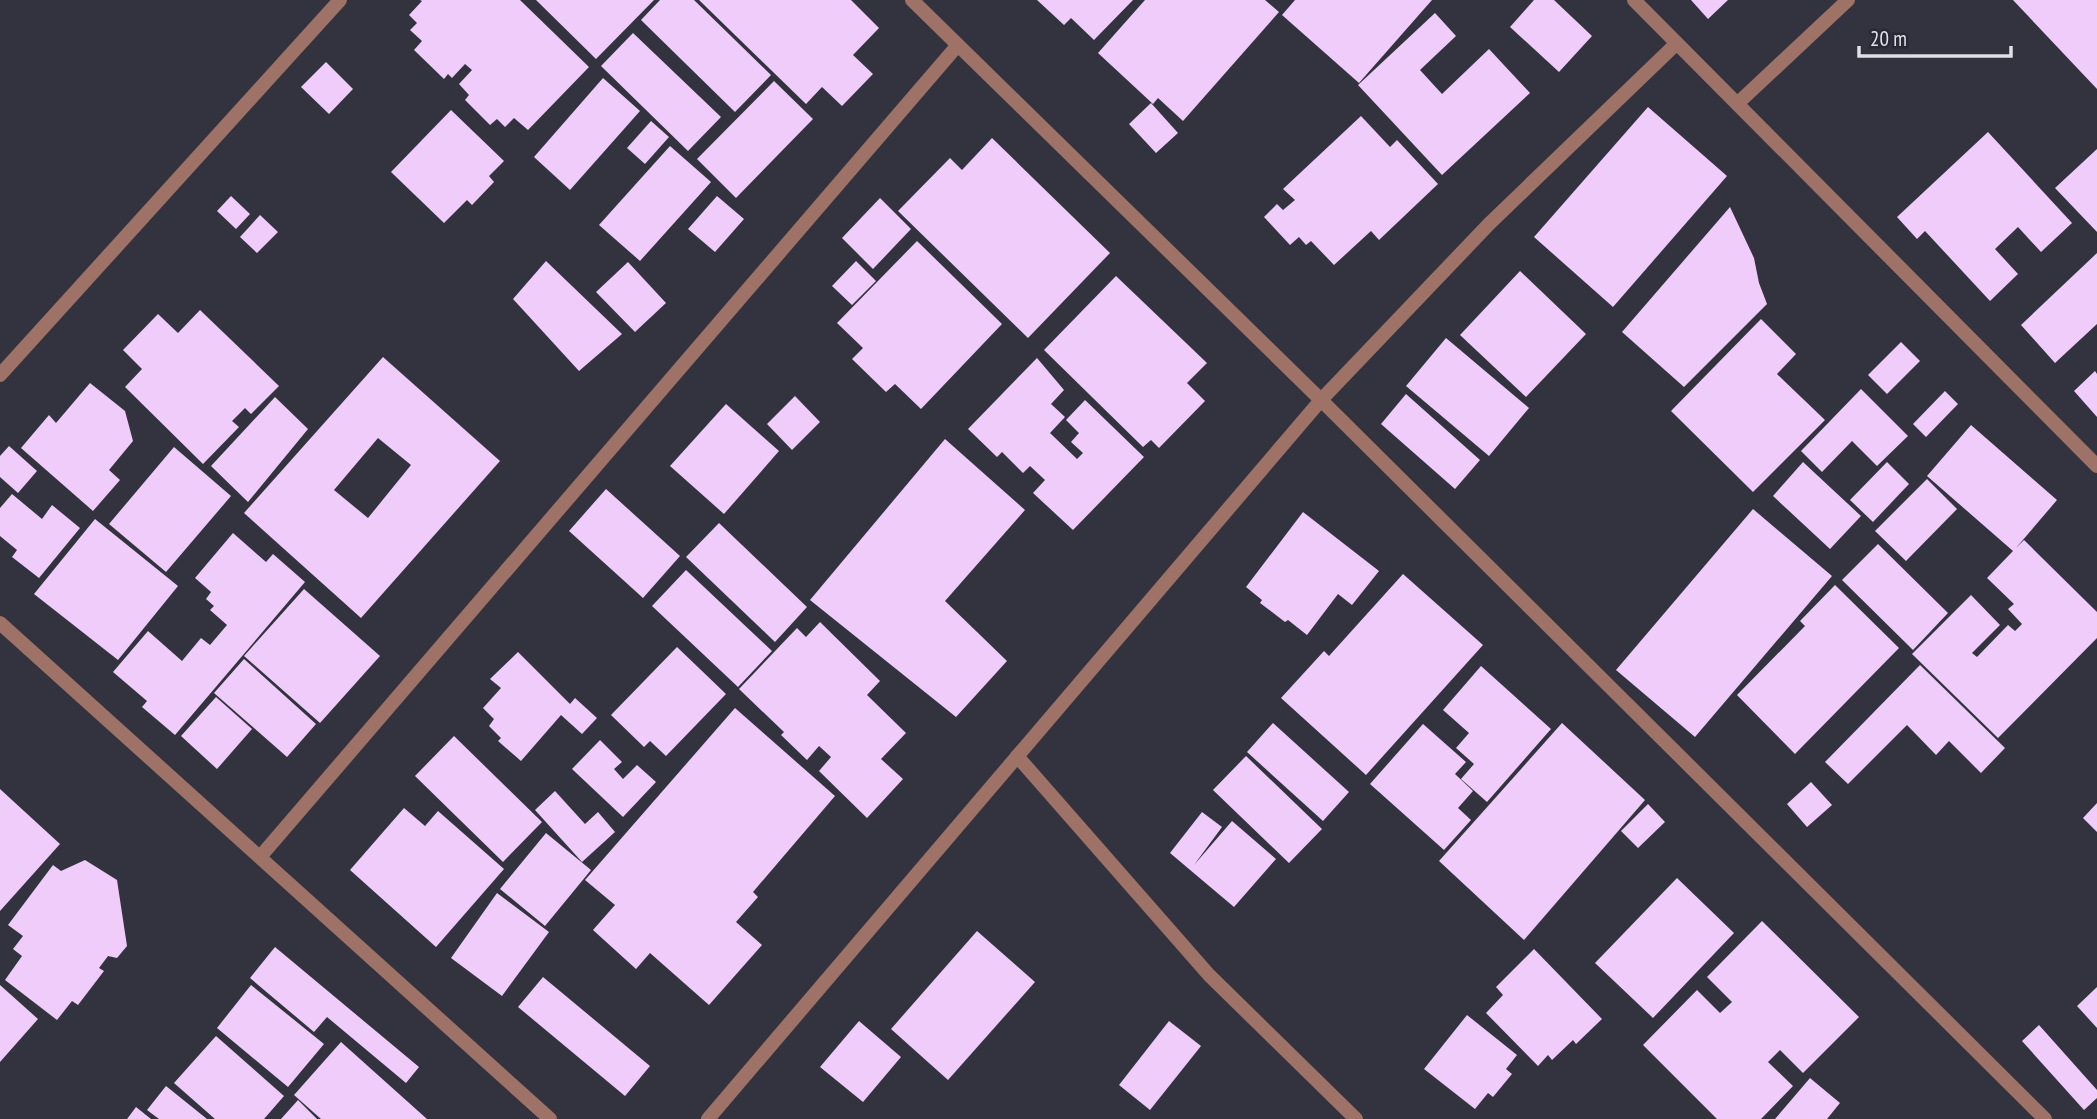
<svg xmlns="http://www.w3.org/2000/svg" width="2097" height="1119" font-family="'PT Sans Narrow',sans-serif">
	<style>
		.building { fill: #efccf9; fill-rule: evenodd }
		.lines { fill: none; stroke-linecap: round; stroke-linejoin: round }
		.street { stroke: #9e7266; stroke-width: 14 }
	</style>
	<rect width="100%" height="100%" fill="#32333f"/>
	<path class="building" d="M420,0H520L589,67L528,130L514,118L505,127L497,119L490,125L465,100L469,95L459,84L472,70L465,64L452,78L448,74L444,79L414,50L422,41L410,30L417,23L409,15L422,1Z
		M536,0H654L596,59Z
		M660,0H694L771,75L735,112L641,20Z
		M699,0H851L879,28L853,55L873,74L842,106L822,87L806,104Z
		M1037,0H1133L1094,40L1071,18L1064,25Z
		M1145,0H1265L1279,12L1183,121L1158,98L1153,104L1098,53Z
		M1295,0H1432L1359,83L1282,15Z
		M1534,0H1554L1592,36L1559,72L1510,27Z
		M1691,0H1728L1708,19Z
		M2013,0H2097V89Z
		M1435,13L1456,36L1420,70L1442,94L1489,49L1530,93L1442,175L1358,85Z
		M633,33L721,117L688,151L601,66Z
		M326,62L353,89L329,114L301,87Z
		M603,78L640,111L570,190L534,157Z
		M774,81L813,119L736,198L697,159Z
		M1151,103L1178,133L1156,153L1129,124Z
		M1648,107L1727,176L1613,307L1534,237Z
		M451,110L504,161L489,176L494,182L472,205L467,200L444,223L391,172Z
		M1361,116L1390,147L1397,140L1438,184L1379,240L1371,231L1334,265L1311,241L1306,245L1299,237L1290,245L1264,217L1277,204L1283,210L1295,200L1283,189Z
		M651,121L669,137L645,164L627,148Z
		M1988,132L2072,223L2041,252L2018,227L1995,249L2018,274L1990,301L1925,231L1917,239L1897,217Z
		M992,138L1110,253L1028,338L898,211L950,158L962,170Z
		M670,146L711,182L640,261L599,225Z
		M2097,149V232L2055,188Z
		M231,196L250,214L236,229L217,211Z
		M717,196L744,219L715,252L688,229Z
		M880,198L911,229L873,269L842,238Z
		M1730,207L1754,258L1759,283L1767,304L1684,387L1622,332Z
		M260,215L278,232L257,253L240,237Z
		M917,241L1002,324L921,409L895,384L886,392L852,359L863,348L837,323Z
		M2097,253V324L2055,363L2021,325Z
		M546,261L622,334L579,371L513,299Z
		M856,261L876,281L852,305L832,286Z
		M628,262L666,303L635,332L596,292Z
		M1520,271L1586,334L1526,397L1460,335Z
		M1116,276L1207,363L1187,383L1205,401L1159,448L1151,440L1143,447L1044,350Z
		M200,310L279,386L251,414L245,408L232,421L239,427L203,464L125,387L142,369L123,350L158,314L178,333Z
		M1761,319L1796,354L1777,374L1825,420L1753,492L1671,411Z
		M1446,338L1529,408L1489,456L1406,386Z
		M1901,342L1920,361L1887,394L1868,375Z
		M383,357L500,461L361,618L244,513ZM378,438L411,465L368,518L334,490Z
		M1037,358L1064,390L1051,404L1065,417L1050,433L1077,459L1083,453L1071,442L1079,433L1066,420L1085,400L1144,457L1073,530L1033,493L1045,480L1030,466L1023,473L1002,452L997,457L968,429Z
		M2095,371L2097,374V417L2074,391Z
		M90,383L125,411L133,441L109,470L120,480L93,511L21,448L49,415L56,423Z
		M1861,389L1908,436L1877,466L1852,441L1822,472L1801,451Z
		M1945,391L1958,404L1926,437L1913,424Z
		M1406,394L1480,460L1455,489L1381,424Z
		M795,396L820,422L792,450L767,424Z
		M275,397L308,429L248,502L211,466Z
		M726,404L779,451L724,514L670,466Z
		M1971,425L2057,500L2016,548L2024,540L2097,612V638L1998,738L1912,654L1971,595L2000,625L1972,653L1977,657L2008,625L2015,631L2022,624L2008,609L2014,604L1987,578L2013,551L1927,476Z
		M945,439L1025,510L945,601L1007,661L956,717L810,600Z
		M9,446L37,471L18,493L0,477V456Z
		M174,447L231,496L166,572L109,524Z
		M1803,462L1861,516L1830,549L1773,496Z
		M1887,462L1909,484L1873,522L1850,500Z
		M1927,479L1957,509L1906,561L1875,531Z
		M606,489L680,556L643,598L569,531Z
		M12,494L42,519L52,505L80,528L39,578L12,557L17,550L0,536V508Z
		M1753,509L1832,576L1695,737L1616,670Z
		M1303,512L1379,571L1352,605L1338,594L1307,635L1288,620L1285,622L1260,603L1262,600L1246,587Z
		M95,519L178,586L118,660L34,594Z
		M719,523L807,607L775,642L686,557Z
		M233,533L266,562L273,554L305,582L175,735L142,707L147,701L113,672L148,631L182,661L201,638L210,645L227,625L210,610L214,606L206,599L211,592L195,578Z
		M1878,544L1948,613L1913,650L1842,580Z
		M686,570L772,651L738,687L652,606Z
		M1403,574L1483,645L1366,775L1281,698L1324,651L1329,656Z
		M1835,585L1899,648L1795,754L1737,695L1805,626L1800,621Z
		M304,589L380,656L320,723L244,656Z
		M820,622L880,681L867,695L906,733L881,759L903,779L867,818L819,771L831,757L819,746L807,760L781,735L784,732L739,689L797,628L806,637Z
		M677,647L726,694L666,756L650,741L644,747L611,715Z
		M518,652L570,704L575,698L597,718L582,734L561,715L521,761L498,741L501,738L489,726L494,719L483,708L501,688L490,679Z
		M244,659L316,724L287,757L214,693Z
		M1920,665L2005,748L1981,773L1949,741L1936,755L1907,725L1848,784L1825,762Z
		M1481,666L1551,729L1487,802L1461,779L1474,764L1456,748L1469,733L1443,710Z
		M216,697L252,729L217,769L181,736Z
		M735,708L835,796L753,892L758,897L736,922L762,945L709,1005L650,953L636,969L593,930L615,905L585,880Z
		M1273,723L1349,792L1323,821L1247,752Z
		M1562,723L1645,800L1524,940L1439,861Z
		M1423,724L1466,762L1455,774L1473,791L1458,808L1471,820L1444,850L1370,784Z
		M454,736L542,822L503,862L415,776Z
		M600,740L622,762L614,769L623,779L637,765L656,782L623,817L572,769Z
		M1246,756L1322,829L1289,863L1213,790Z
		M1811,782L1832,805L1807,827L1787,804Z
		M0,789L60,844L0,911Z
		M555,791L585,824L598,812L615,832L582,862L535,810Z
		M2097,803V832L2083,818Z
		M1648,804L1665,822L1638,848L1621,831Z
		M404,808L425,826L438,811L504,869L436,947L350,870Z
		M1202,812L1222,827L1194,865L1232,821L1276,859L1234,907L1170,853Z
		M546,833L591,870L545,926L500,889Z
		M85,860L117,880L127,946L117,958L108,956L99,968L104,971L78,1005L72,1001L57,1020L5,980L22,956L13,949L23,936L8,925L53,865L61,871Z
		M1677,878L1734,933L1653,1018L1595,963Z
		M497,893L549,932L502,996L451,958Z
		M1762,921L1859,1017L1803,1073L1780,1050L1768,1062L1793,1086L1761,1119H1717L1643,1045L1697,990L1720,1013L1732,1002L1707,977Z
		M977,931L1035,982L948,1080L891,1029Z
		M275,947L419,1067L406,1083L327,1017L314,1032L250,978Z
		M1534,949L1602,1019L1576,1044L1573,1040L1552,1060L1548,1055L1538,1066L1486,1013L1503,995L1496,987Z
		M543,977L650,1066L625,1096L518,1007Z
		M0,985L38,1019L0,1062Z
		M251,985L324,1044L288,1087L217,1028Z
		M2097,987V1028L2077,1006Z
		M1467,1015L1517,1055L1506,1069L1512,1074L1493,1097L1488,1093L1475,1109L1424,1069Z
		M859,1021L901,1057L863,1102L820,1067Z
		M1169,1021L1201,1046L1150,1110L1119,1085Z
		M2039,1025L2097,1090V1098L2084,1110L2022,1041Z
		M216,1036L284,1096L264,1119H215L174,1083Z
		M341,1042L427,1119H321L294,1095Z
		M1810,1078L1840,1103L1827,1119H1775Z
		M166,1086L207,1119H159L147,1110Z
		M298,1100L317,1119H281Z
		M136,1107L151,1119H127Z"/>
	<g class="lines">
		<path class="street" d="M912,0L1321,400L2045,1119
			M1634,0L2097,466
			M1737,104L1848,0
			M0,375L340,0
			M0,623L550,1119
			M1017,756L1209,975L1356,1119
			M260,857L957,46
			M708,1119L1321,400L1489,224L1677,43"/>
	</g>
	<path d="M1859 46v10h152v-10" fill="none" stroke="#dfe0e8" stroke-width="3.5"/>
	<text x="1870" y="46" font-size="21" fill="#dfe0e8" stroke="#282935" stroke-width="5" paint-order="stroke">20 m</text>
</svg>
